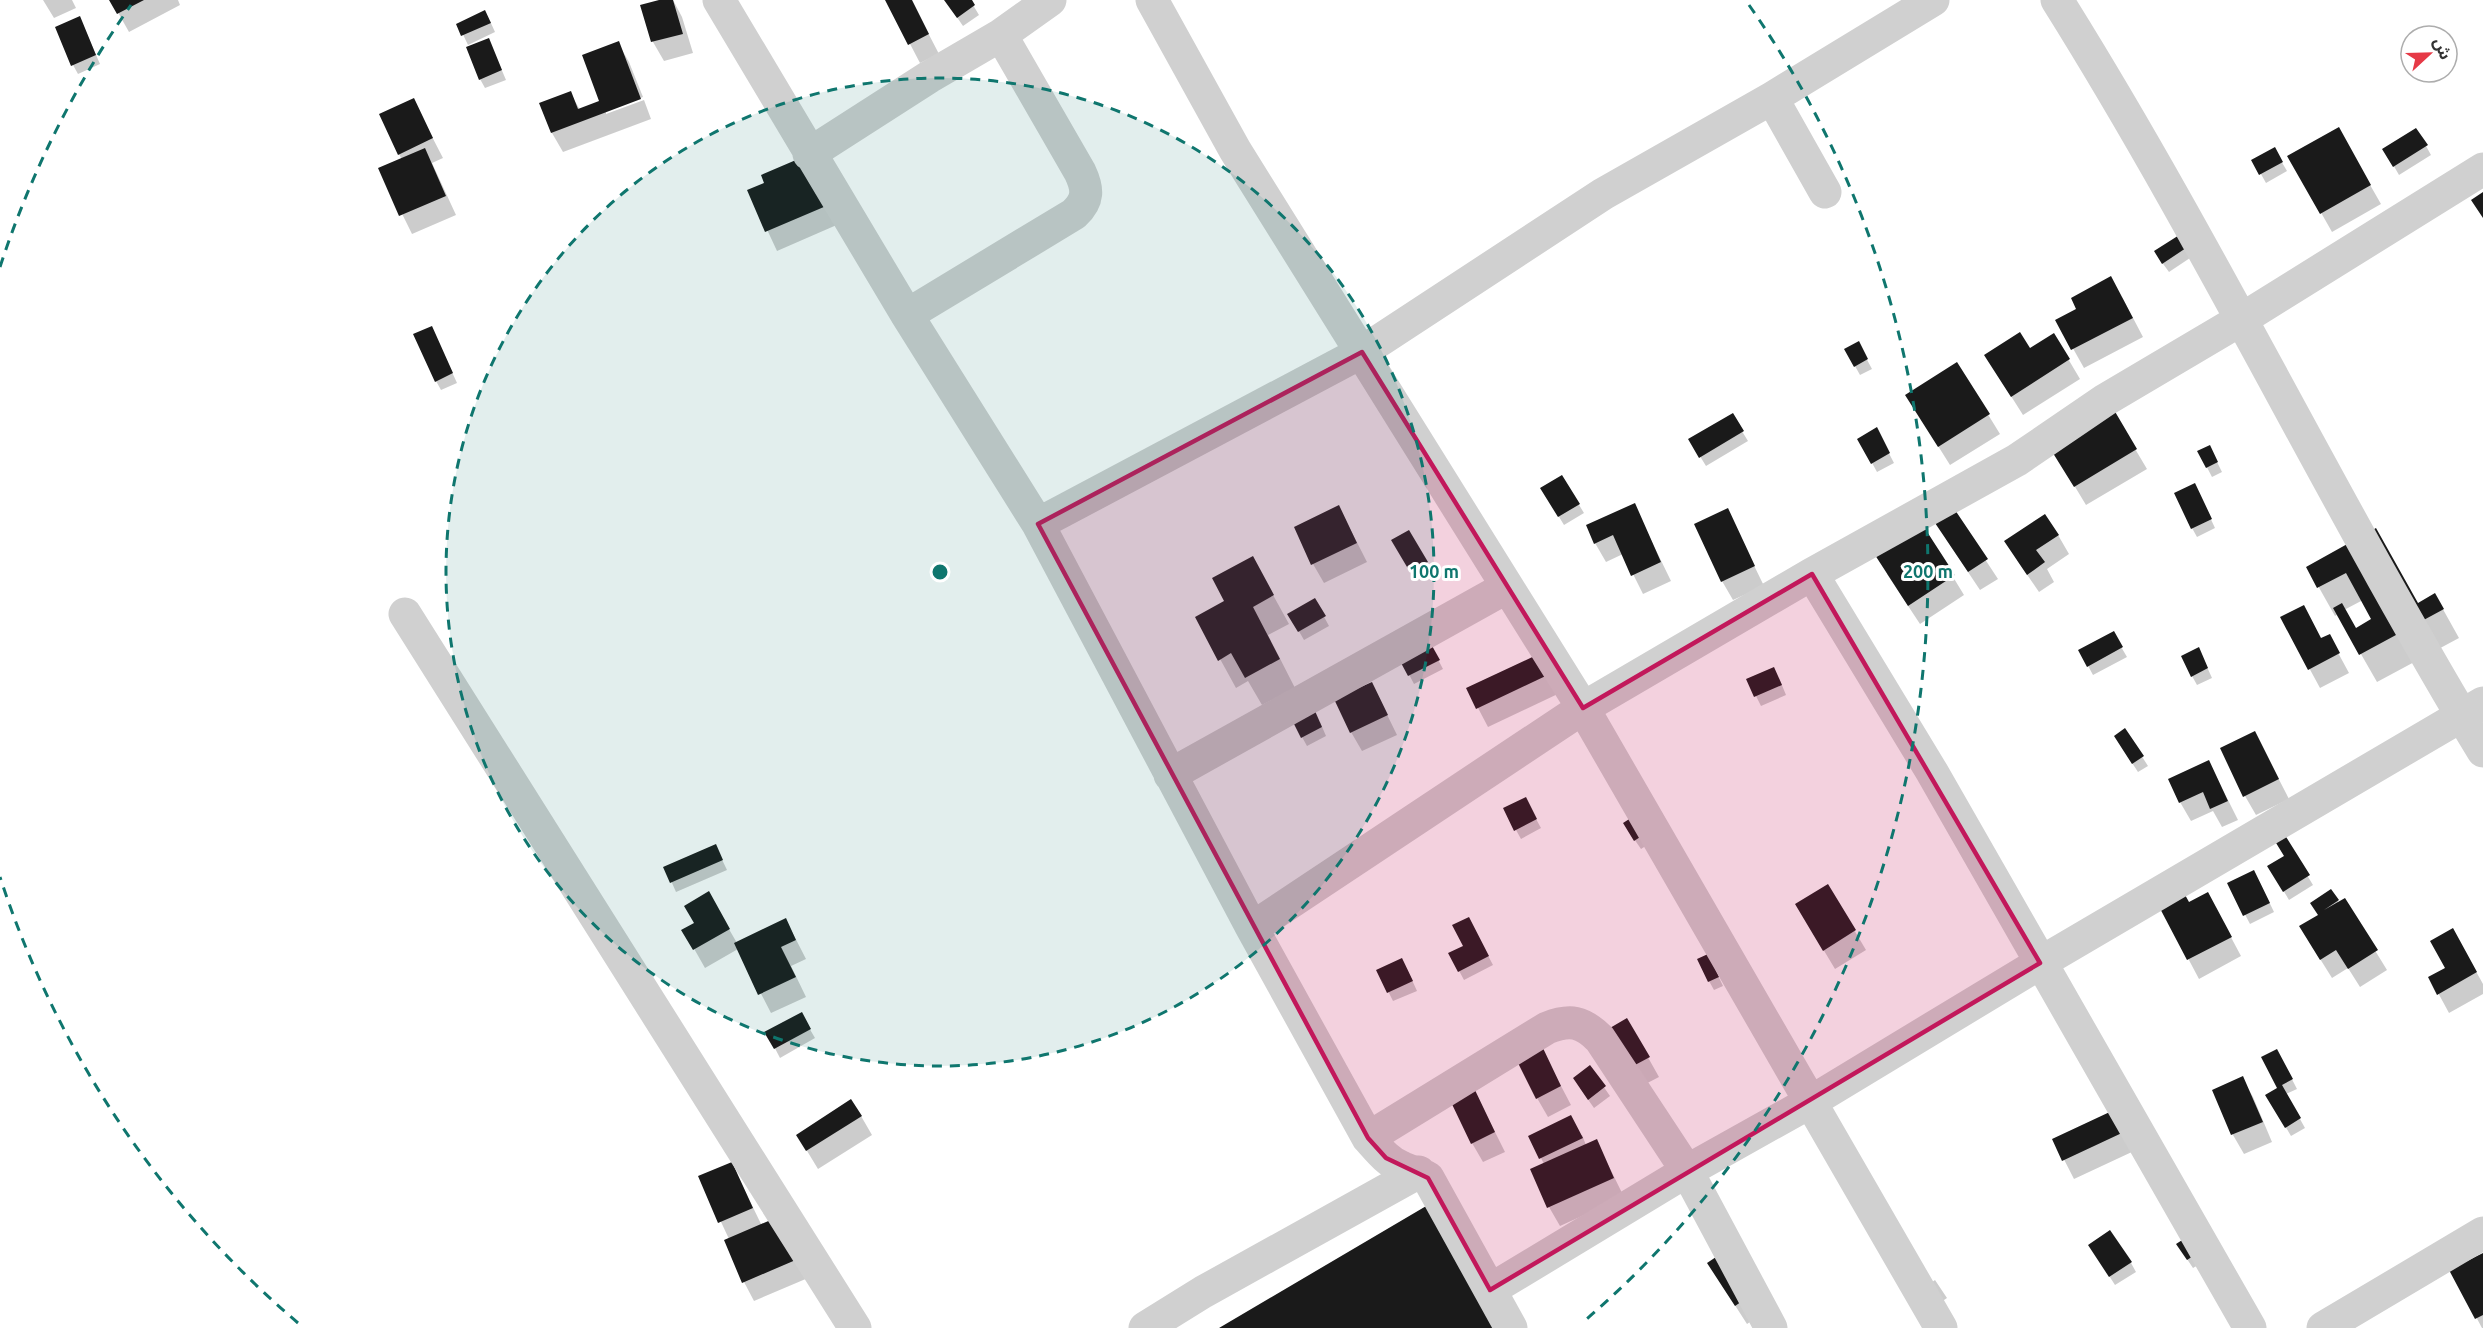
<svg xmlns="http://www.w3.org/2000/svg" width="2483" height="1328" font-family="Ubuntu,'Noto Sans Arabic',sans-serif">
	<style>
		.shadow { fill: #0003; fill-rule: evenodd }
		.building { fill: #1a1a1a }
		.lines { fill: none; stroke-linecap: round; stroke-linejoin: round }
		.minor { stroke: #d0d0d0; stroke-width: 33 }
		.marked { fill: #c2185b; fill-opacity: 0.2; stroke: #c2185b; stroke-width: 4.5; stroke-linejoin: round }
		.ring { fill: none; stroke: #0f766e; stroke-width: 3; stroke-dasharray: 10 8 }
		.centre { fill: #0f766e; stroke: #fff; stroke-width: 3 }
		.ring-label { font-size: 18px; text-anchor: middle; font-weight: bold; fill: #0f766e; stroke: #fff; stroke-width: 6; stroke-linejoin: round; paint-order: stroke }
	</style>
	<rect width="100%" height="100%" fill="#fff"/>
	<path class="shadow" d="M43,0H72L76,8L54,18Z
		M111,0H178L180,5L129,32Z
		M665,0H673L682,17L693,53L664,61L653,42L642,6Z
		M887,0H911L939,54L920,63Z
		M945,0H970L979,15L963,26Z
		M490,21L495,32L468,45L458,24Z
		M84,27L100,64L78,74L73,65Z
		M489,40L506,80L485,88L480,79Z
		M618,43L629,62L643,97L606,111V114L644,100L651,119L563,152L552,133L541,104L570,92L580,110L601,102Z
		M413,100L443,158L432,163L456,215L412,234L380,169L402,160L399,154Z
		M2338,129L2381,204L2332,232L2289,156Z
		M2426,146L2431,155L2399,175L2384,149Z
		M2274,149L2287,171L2266,183L2253,160Z
		M766,183L855,217L777,251L749,191Z
		M2183,234L2196,254L2169,272L2161,261Z
		M2122,297L2143,337L2084,368L2057,320Z
		M2054,335L2080,379L2023,415L1997,374Z
		M436,337L457,383L441,390L436,381Z
		M1858,343L1872,369L1860,375L1846,350Z
		M1957,364L2000,434L1950,465L1918,414Z
		M2106,400L2147,469L2086,505L2045,437Z
		M1732,415L1748,441L1706,466L1690,440Z
		M1881,438L1894,463L1877,472L1859,439Z
		M2199,452L2214,456L2222,472L2212,477Z
		M1562,477L1584,513L1564,525L1542,489Z
		M2199,494L2215,528L2197,537L2192,528Z
		M1634,505L1671,581L1643,594L1623,554L1606,562L1595,543Z
		M1339,507L1367,562L1324,583L1313,564Z
		M1952,509L1998,579L1980,590L1946,539Z
		M1727,510L1764,586L1733,600L1722,581Z
		M1922,526L1964,595L1920,624L1887,574Z
		M2375,530L2418,605L2435,595L2459,638L2377,682L2338,614L2335,616L2308,568ZM2363,600L2373,620L2356,630L2344,610Z
		M1408,532L1432,572L1417,581L1393,541Z
		M2058,535L2069,554L2047,569L2054,582L2039,592L2017,560Z
		M1268,586L1289,624L1268,635L1295,688L1262,705L1248,681L1236,688L1197,617Z
		M1315,600L1329,626L1304,640L1289,614Z
		M2282,618L2322,640L2329,636L2349,673L2320,688Z
		M2113,633L2127,657L2093,675L2080,651Z
		M1431,646L1443,669L1414,684L1402,661Z
		M1542,654L1562,692L1488,727L1468,689Z
		M2203,658L2212,678L2197,685L2192,676Z
		M1779,678L1786,695L1761,706L1748,680Z
		M1372,684L1397,735L1362,751L1351,732Z
		M1320,722L1326,736L1307,746L1302,737Z
		M2125,730L2148,766L2138,772L2121,746Z
		M2255,733L2289,799L2256,815L2245,796Z
		M2209,762L2238,820L2222,827L2213,811L2191,821L2180,802Z
		M1530,808L1541,828L1521,839L1516,830Z
		M1630,833L1661,836L1641,849Z
		M2282,834L2313,885L2289,900L2269,867L2286,856Z
		M715,845L727,870L676,892L665,867Z
		M2259,881L2274,912L2250,924L2229,884Z
		M1828,886L1866,950L1835,969L1808,924Z
		M2331,891L2339,903L2344,900L2387,970L2360,987L2348,968L2332,978L2312,946L2319,916Z
		M708,893L737,943L786,920L806,959L791,966L806,997L771,1013L738,949L705,968L684,931L696,924Z
		M2156,898L2189,903L2218,913L2241,956L2199,979Z
		M1473,927L1493,965L1464,980L1450,954L1465,947Z
		M2453,930L2483,984V994L2449,1013L2430,978L2447,968Z
		M1713,965L1723,986L1714,990L1709,981Z
		M1407,969L1417,991L1393,1001L1378,971Z
		M801,1014L815,1038L780,1058L767,1033Z
		M1627,1020L1659,1077L1632,1091Z
		M1541,1048L1571,1105L1548,1117L1537,1098Z
		M2282,1060L2297,1089L2286,1094L2305,1128L2291,1136L2267,1095L2279,1089Z
		M1590,1067L1610,1096L1594,1108L1580,1088Z
		M2242,1078L2253,1097L2272,1142L2244,1154L2233,1135L2214,1090Z
		M1474,1090L1505,1152L1483,1162L1472,1143Z
		M861,1116L872,1135L818,1169L798,1136Z
		M2124,1131L2134,1151L2074,1179L2054,1140Z
		M1582,1135L1586,1145L1596,1140L1624,1197L1560,1226L1549,1207L1544,1164L1530,1136Z
		M732,1164L762,1226L779,1218L808,1278L754,1301L744,1282L729,1239L700,1177Z
		M2183,1253L2205,1261L2193,1268Z
		M2095,1254L2131,1263L2136,1272L2115,1285Z
		M2483,1254V1328H2482L2451,1270Z
		M1935,1280L1947,1298L1932,1308L1920,1291Z
		M1720,1282L1775,1305L1747,1324Z"/>
	<path class="building" d="M109,0H144L117,14Z
		M659,0H673L683,34L651,42L640,5Z
		M885,0H912L929,34L908,45Z
		M944,0H972L975,5L957,18Z
		M485,10L491,23L461,36L456,24Z
		M80,16L96,55L71,66L55,27Z
		M489,38L502,70L479,80L466,47Z
		M619,41L641,99L551,133L539,103L571,91L578,109L599,101L582,55Z
		M414,98L433,138L398,155L379,114Z
		M2339,127L2371,185L2320,214L2287,156Z
		M2416,128L2428,145L2393,167L2382,149Z
		M2275,147L2283,162L2259,175L2251,160Z
		M425,148L446,196L399,216L378,168Z
		M824,148L845,198L765,232L747,190L764,183L761,175Z
		M2483,192V218L2471,200Z
		M2184,232L2192,244L2162,264L2154,251Z
		M2111,276L2133,318L2071,350L2055,320L2076,309L2071,298Z
		M432,326L453,373L435,382L413,334Z
		M2020,332L2030,348L2054,333L2070,359L2011,397L1984,355Z
		M1859,341L1868,359L1854,367L1844,349Z
		M1957,362L1990,414L1938,447L1905,395Z
		M2107,398L2137,449L2074,487L2043,437Z
		M1733,413L1744,431L1699,458L1688,439Z
		M1877,427L1890,453L1871,464L1857,439Z
		M2210,445L2218,462L2206,468L2197,451Z
		M1562,475L1580,504L1558,517L1540,488Z
		M2195,483L2212,519L2191,529L2174,493Z
		M1635,503L1661,562L1631,576L1613,535L1594,544L1586,525Z
		M1339,505L1357,543L1311,565L1294,527Z
		M1953,507L1988,559L1968,572L1933,520Z
		M1728,508L1755,566L1721,582L1694,524Z
		M2045,514L2059,535L2036,550L2045,562L2027,575L2004,541Z
		M1922,524L1955,575L1908,606L1875,555Z
		M2376,528L2418,603L2435,593L2444,609L2359,655L2333,608L2342,603L2356,628L2371,619L2346,573L2317,588L2306,567Z
		M1409,530L1428,562L1410,572L1391,540Z
		M1253,556L1274,595L1253,607L1280,659L1245,678L1231,653L1218,661L1195,617L1224,601L1212,578Z
		M1315,598L1326,616L1298,632L1287,614Z
		M2304,605L2321,638L2330,634L2340,653L2308,670L2280,617Z
		M2114,631L2123,647L2087,667L2078,650Z
		M1431,644L1440,660L1408,676L1400,661Z
		M2199,647L2208,668L2191,677L2181,656Z
		M1543,652L1552,673L1476,709L1466,688Z
		M1774,667L1782,685L1754,697L1746,679Z
		M1372,682L1388,715L1350,733L1334,699Z
		M1315,711L1322,727L1301,738L1293,722Z
		M2125,728L2144,756L2132,764L2114,736Z
		M2255,731L2279,779L2243,797L2220,748Z
		M2209,760L2228,801L2210,809L2203,792L2179,803L2168,779Z
		M1526,797L1537,819L1514,831L1503,808Z
		M1645,809L1657,826L1634,841L1623,823Z
		M2283,832L2310,875L2283,892L2267,866L2284,856L2273,838Z
		M716,844L723,860L670,883L663,867Z
		M2254,870L2270,903L2243,916L2227,883Z
		M1828,884L1856,930L1823,951L1795,904Z
		M2179,884L2189,902L2208,892L2232,937L2187,960L2154,897Z
		M2331,889L2339,900L2324,910L2345,898L2378,950L2348,969L2336,950L2320,960L2299,926L2318,915L2310,903Z
		M709,891L730,929L693,950L681,930L694,923L684,906Z
		M1469,917L1489,956L1458,972L1448,953L1463,946L1452,925Z
		M786,918L796,940L781,947L796,977L758,995L734,943Z
		M2453,928L2477,972L2437,995L2428,977L2445,968L2430,941Z
		M1708,954L1719,977L1708,982L1697,959Z
		M1402,958L1413,981L1387,993L1376,970Z
		M802,1012L811,1029L774,1049L764,1032Z
		M1627,1018L1650,1057L1620,1073L1598,1035Z
		M1542,1046L1561,1086L1536,1099L1516,1059Z
		M2277,1049L2293,1079L2282,1085L2301,1118L2285,1128L2265,1095L2277,1088L2261,1057Z
		M1590,1065L1606,1086L1588,1100L1573,1078Z
		M2243,1076L2263,1122L2231,1135L2212,1090Z
		M1474,1088L1495,1132L1471,1144L1450,1100Z
		M851,1099L862,1116L806,1151L796,1135Z
		M2114,1110L2124,1132L2062,1161L2052,1139Z
		M1571,1115L1583,1138L1539,1159L1528,1136Z
		M1597,1139L1614,1178L1547,1208L1530,1169Z
		M732,1162L753,1208L718,1223L698,1176Z
		M1433,1202L1504,1328H1219Z
		M780,1216L798,1259L742,1283L724,1240Z
		M2110,1230L2132,1262L2109,1277L2088,1245Z
		M2190,1235L2201,1251L2187,1260L2176,1244Z
		M1737,1243L1766,1285L1735,1306L1707,1263Z
		M2483,1253V1315L2475,1319L2449,1270Z"/>
	<g class="lines">
		<path class="minor" d="M719,0L907,315L1038,524L1252,928L1368,1138C1378,1149 1387,1161 1401,1167C1410,1172 1419,1172 1428,1178L1511,1328
			M1152,0L1235,150L1583,708L1941,1328
			M2057,0C2210,244 2334,505 2483,751
			M1772,98L1825,192
			M809,154L929,77L1001,35L1050,0
			M907,315L1074,214C1089,200 1088,189 1080,172L1001,35
			M1038,524L1362,352L1603,194L1772,98L1933,0
			M1812,574L1932,772L2250,1328
			M405,614L855,1328
			M1170,775L1507,587
			M1252,928L1583,708L1812,574L2017,460L2105,400L2242,319L2483,169
			M1368,1138L1547,1028C1570,1019 1582,1021 1600,1039L1687,1171L1771,1328
			M1490,1290L1687,1171L1812,1101L2040,963L2483,703
			M1145,1328L1203,1292L1419,1172
			M2323,1328L2483,1233"/>
	</g>
	<path class="marked" d="M1362,352L1583,708L1812,574L2040,963L1490,1290L1428,1178L1386,1158L1368,1138L1038,524Z"/>
	<circle cx="940" cy="572" r="494" fill="#0f766e" fill-opacity=".12"/>
	<g class="ring">
		<circle cx="940" cy="572" r="494"/>
		<path d="M298 1323A988 988 0 0 1 0 877M0 267A988 988 0 0 1 131 5M1749 5A988 988 0 0 1 1582 1323"/>
	</g>
	<circle cx="940" cy="572" r="9" class="centre"/>
	<g class="ring-label">
		<text x="1434" y="578">100 m</text>
		<text x="1928" y="578">200 m</text>
	</g>
	<g transform="translate(2429 54) rotate(68)"><circle r="28" fill="#ffffff" stroke="#adadad" stroke-width="1.5"/>
	<path d="M0-4.5L10 22L0 15L-10 22Z" fill="#e63946"/>
	<text y="-9" font-size="16" font-weight="bold" text-anchor="middle" fill="#333333">ش</text>
	</g>
</svg>
